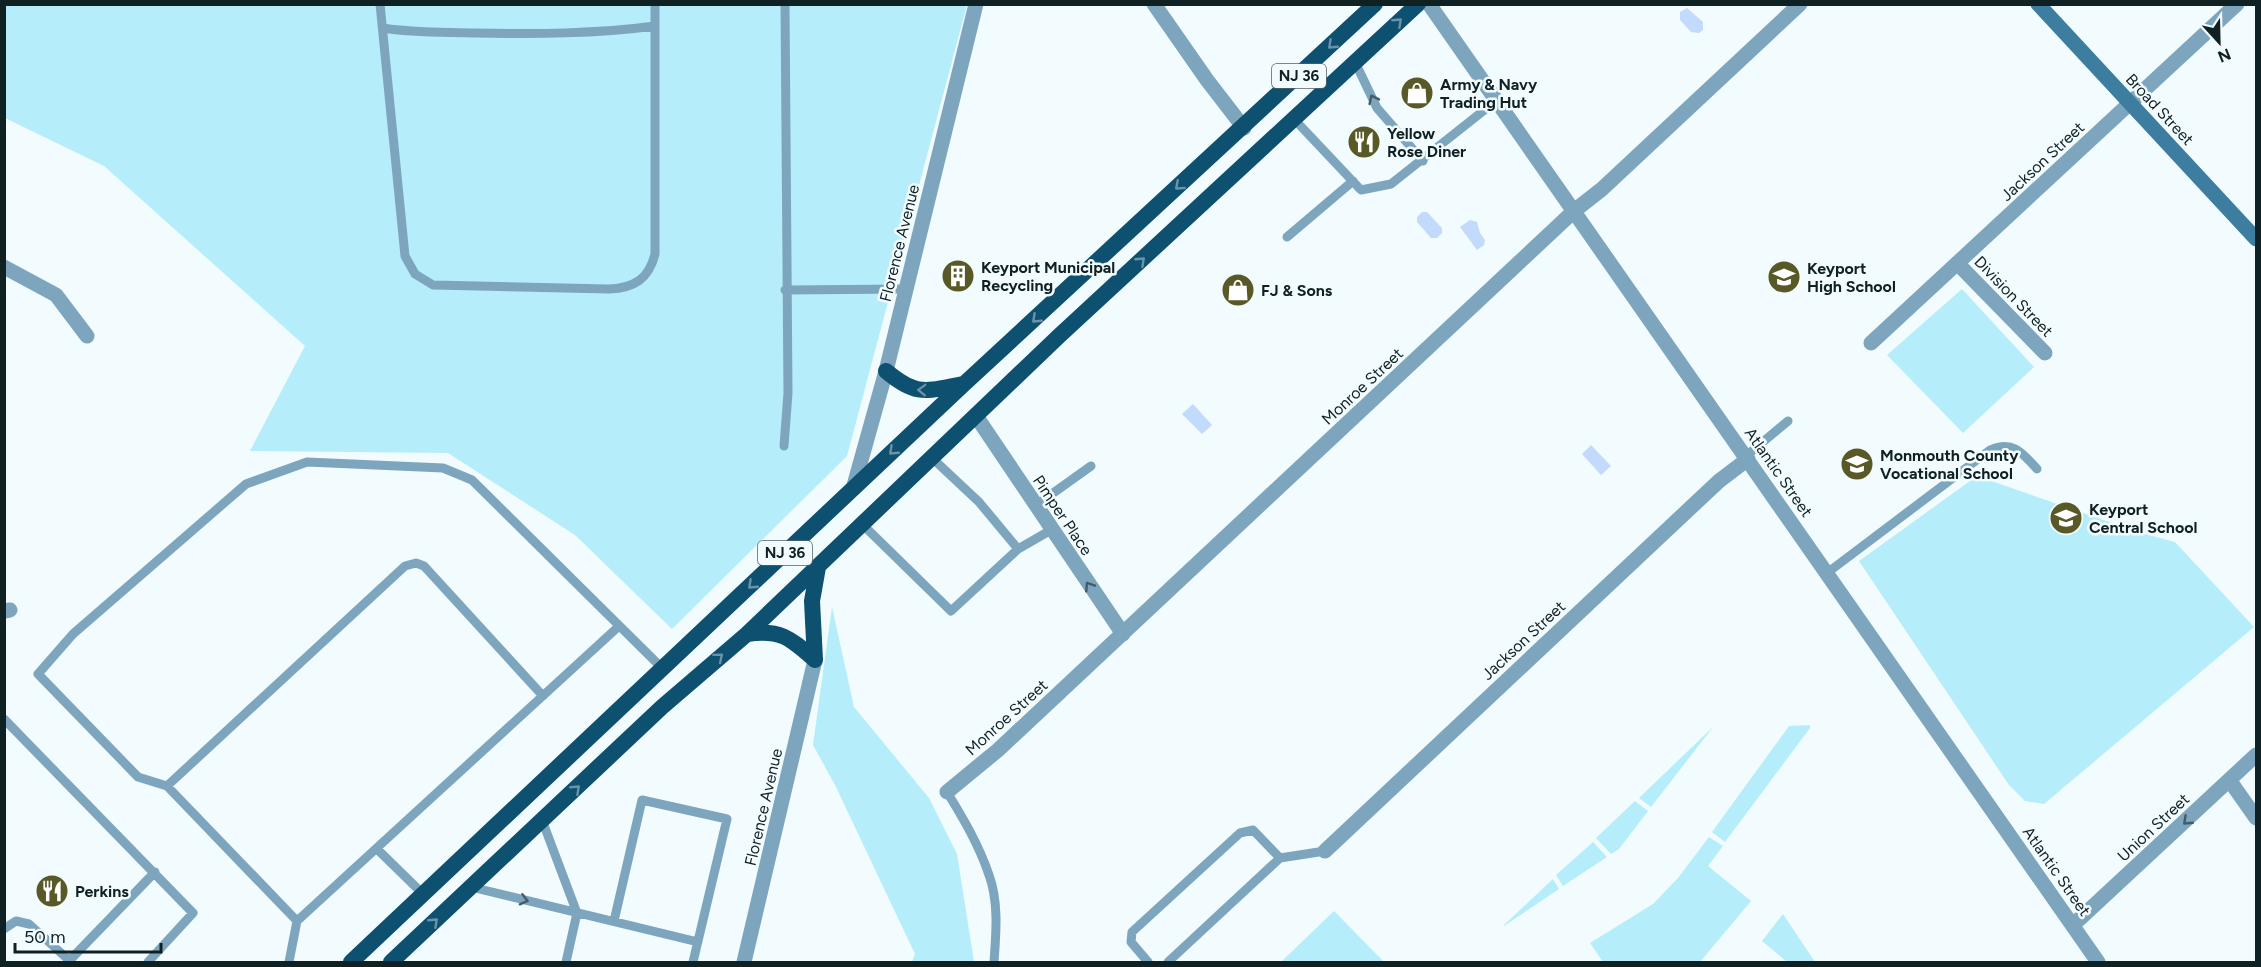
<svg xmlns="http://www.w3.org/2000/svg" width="2261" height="967" font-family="Figtree,sans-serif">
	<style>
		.green { fill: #b5edfb }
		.water { fill: #c2dafb }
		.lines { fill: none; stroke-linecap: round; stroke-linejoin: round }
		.service { stroke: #7da6be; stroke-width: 9 }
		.minor { stroke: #7da6be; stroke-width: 15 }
		.tertiary { stroke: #7da6be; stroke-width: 15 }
		.secondary { stroke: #3c7da0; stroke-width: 15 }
		.trunk { stroke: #0e506f; stroke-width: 16 }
		.oneway { stroke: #6994a8 }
		.oneway2 { stroke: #415d69 }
		.labels { text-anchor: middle; stroke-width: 5; stroke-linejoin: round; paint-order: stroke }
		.shield { fill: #f2fbfd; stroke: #546265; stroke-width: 1.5 }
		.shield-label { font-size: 15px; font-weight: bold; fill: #102124 }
		.poi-label { font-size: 16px; font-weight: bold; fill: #102124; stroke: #f2fbfd; text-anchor: start }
		.street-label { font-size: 16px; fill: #102124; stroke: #f2fbfd }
	</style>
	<rect width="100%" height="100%" fill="#f2fbfd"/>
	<path class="green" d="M4,5H967L847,456L672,629L575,535L448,453L250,451L305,346L104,166L5,118Z
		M1962,289L2034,367L1963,433L1887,355Z
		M1977,476L2138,532L2175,542L2254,627L2044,804L2025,801L2009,785L1859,561Z
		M832,607L854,707L929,798L957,854L974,962H912L915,954L835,785L813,745Z
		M1810,725V728L1725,842L1712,832L1789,726Z
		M1713,727L1651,807L1639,798Z
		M1635,801L1648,811L1619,849L1611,854L1596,838Z
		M1709,837L1723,846L1708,866L1751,901L1700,962H1603L1590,943L1653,904L1678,878Z
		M1593,842L1607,857L1563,886L1556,875Z
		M1553,879L1559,889L1504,926V925Z
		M1334,911L1384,962H1281Z
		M1783,914L1815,962H1787L1762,941Z"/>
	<path class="water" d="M1687,8L1703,22V30L1699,33L1691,32L1680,20V12Z
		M1422,212H1427L1442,228V233L1437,238H1431L1417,222V217Z
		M1470,220L1477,222L1480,233L1485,240L1484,245L1477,250L1460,227Z
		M1193,404L1212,425L1202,434L1182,414Z
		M1591,445L1611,466L1601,475L1582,454Z"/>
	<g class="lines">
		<path class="service" d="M380,4L405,256L415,274L433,285L609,289C634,288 649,279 655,254V4
			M383,28C413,33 444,32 475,33C535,34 595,34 655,26
			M1355,62L1377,108L1423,161
			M1294,119L1361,190L1391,184L1497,100
			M1287,237L1353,181
			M785,290L906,289
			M784,446L788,393L785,4
			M1746,456L1788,421
			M1035,506L1091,466
			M862,524L951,611L1018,549L979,502L931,457
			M1018,549L1051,530
			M1827,573L1990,450C2012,440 2022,452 2037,469
			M4,719L193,913L148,962
			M167,786L405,566L416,563L424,566L543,696
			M947,792C963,818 979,845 989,875C999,902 996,934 994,962
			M542,820L577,913L566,962
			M377,849L423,894
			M471,887L698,942
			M297,921L167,786L138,777L38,674L73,634L246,484L307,462L443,468L472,480L663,669
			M614,921L642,800L727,819L693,962
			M4,929L16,921L29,924L71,962
			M69,961L155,872
			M289,962L297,921L618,627
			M1148,962L1131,942L1132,932L1240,833L1253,830L1280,858
			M1168,962L1280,858L1325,851"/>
		<path class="minor" d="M1154,4L1207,80L1244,128
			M1429,4L2098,962
			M1957,263L2045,353
			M4,267L56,295L87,336
			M1871,343L2237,4
			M976,416L1123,634
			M853,489L886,371L976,4
			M4,611L10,610
			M2230,781L2256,818
			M947,792L998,750L1574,211L1602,189L1800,4
			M1325,851L1719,481L1748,459
			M2073,925L2256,755"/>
		<path class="tertiary" d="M744,962L815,660"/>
		<path class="secondary" d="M2038,4L2256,239"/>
		<path class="trunk" d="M886,371C917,397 926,391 963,384
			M747,634C781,629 790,638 815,660
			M815,660L812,601L818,567
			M351,962L964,384L1375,4
			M391,962L662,707L747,634L1059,336L1418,4"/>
	</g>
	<defs><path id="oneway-chevron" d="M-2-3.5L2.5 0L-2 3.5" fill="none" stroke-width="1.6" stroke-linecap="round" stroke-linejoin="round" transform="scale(1.5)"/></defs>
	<g class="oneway">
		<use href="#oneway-chevron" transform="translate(1398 22) rotate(-43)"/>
		<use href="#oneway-chevron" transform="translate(1332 45) rotate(137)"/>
		<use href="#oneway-chevron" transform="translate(1179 186) rotate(139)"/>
		<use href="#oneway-chevron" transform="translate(1141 261) rotate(-43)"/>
		<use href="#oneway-chevron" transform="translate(1036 319) rotate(137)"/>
		<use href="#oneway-chevron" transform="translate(922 390) rotate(-178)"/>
		<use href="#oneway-chevron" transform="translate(893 451) rotate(137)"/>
		<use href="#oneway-chevron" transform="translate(752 585) rotate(137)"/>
		<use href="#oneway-chevron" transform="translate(719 657) rotate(-40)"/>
		<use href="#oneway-chevron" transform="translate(576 789) rotate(-43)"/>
		<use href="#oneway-chevron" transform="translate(434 922) rotate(-43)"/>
	</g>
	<g class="oneway2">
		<use href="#oneway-chevron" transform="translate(1373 99) rotate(-116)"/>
		<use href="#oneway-chevron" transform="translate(1089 586) rotate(-123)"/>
		<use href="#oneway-chevron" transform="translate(2187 821) rotate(137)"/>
		<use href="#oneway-chevron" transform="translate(524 900) rotate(14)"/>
	</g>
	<defs>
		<g id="shop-disc" transform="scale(1.725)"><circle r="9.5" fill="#585926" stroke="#f2fbfd"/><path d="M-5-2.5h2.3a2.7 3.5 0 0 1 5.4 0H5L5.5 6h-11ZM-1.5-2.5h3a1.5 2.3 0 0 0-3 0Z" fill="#fff"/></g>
		<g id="restaurant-disc" transform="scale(1.725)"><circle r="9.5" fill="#585926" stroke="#f2fbfd"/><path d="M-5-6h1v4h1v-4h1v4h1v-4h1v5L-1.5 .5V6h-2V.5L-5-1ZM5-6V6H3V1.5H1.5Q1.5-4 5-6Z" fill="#fff"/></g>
		<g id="building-disc" transform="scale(1.725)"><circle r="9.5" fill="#585926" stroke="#f2fbfd"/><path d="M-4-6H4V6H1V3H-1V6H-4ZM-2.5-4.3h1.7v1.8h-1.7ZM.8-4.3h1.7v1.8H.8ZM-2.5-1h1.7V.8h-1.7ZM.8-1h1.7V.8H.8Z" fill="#fff"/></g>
		<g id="school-disc" transform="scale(1.725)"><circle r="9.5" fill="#585926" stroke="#f2fbfd"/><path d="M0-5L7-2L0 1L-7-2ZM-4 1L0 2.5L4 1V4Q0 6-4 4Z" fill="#fff"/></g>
	</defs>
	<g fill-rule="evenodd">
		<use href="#shop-disc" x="1417" y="93"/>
		<use href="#restaurant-disc" x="1364" y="142"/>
		<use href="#building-disc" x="958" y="276"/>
		<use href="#school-disc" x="1784" y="277"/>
		<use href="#shop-disc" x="1238" y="290"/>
		<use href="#school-disc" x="1857" y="464"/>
		<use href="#school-disc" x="2066" y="518"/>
		<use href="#restaurant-disc" x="52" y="891"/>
	</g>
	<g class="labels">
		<g class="shield">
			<rect x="1272" y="64" width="54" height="24" rx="4.5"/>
			<rect x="758" y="541" width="54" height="24" rx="4.5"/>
		</g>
		<g class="shield-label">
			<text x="1299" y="81">NJ 36</text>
			<text x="785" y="558">NJ 36</text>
		</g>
		<g class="poi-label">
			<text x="1440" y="90">Army &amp; Navy<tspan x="1440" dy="18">Trading Hut</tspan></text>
			<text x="1387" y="139">Yellow<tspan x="1387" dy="18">Rose Diner</tspan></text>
			<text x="981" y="273">Keyport Municipal<tspan x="981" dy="18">Recycling</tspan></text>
			<text x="1807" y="274">Keyport<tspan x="1807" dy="18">High School</tspan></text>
			<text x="1261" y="296">FJ &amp; Sons</text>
			<text x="1880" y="461">Monmouth County<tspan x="1880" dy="18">Vocational School</tspan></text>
			<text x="2089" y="515">Keyport<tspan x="2089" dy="18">Central School</tspan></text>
			<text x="75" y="897">Perkins</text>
		</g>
		<g class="street-label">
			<text transform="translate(2160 109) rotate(47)" y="6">Broad Street</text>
			<text transform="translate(2042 161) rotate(-43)" y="6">Jackson Street</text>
			<text transform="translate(899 243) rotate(-76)" y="6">Florence Avenue</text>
			<text transform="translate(2014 296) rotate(46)" y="6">Division Street</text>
			<text transform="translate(1362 386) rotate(-43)" y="6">Monroe Street</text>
			<text transform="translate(1779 472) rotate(55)" y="6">Atlantic Street</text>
			<text transform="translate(1063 515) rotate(56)" y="6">Pimper Place</text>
			<text transform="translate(1523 640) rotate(-43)" y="6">Jackson Street</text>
			<text transform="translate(1006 717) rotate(-42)" y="6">Monroe Street</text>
			<text transform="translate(763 807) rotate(-77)" y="6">Florence Avenue</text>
			<text transform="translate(2153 827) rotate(-43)" y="6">Union Street</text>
			<text transform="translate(2057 871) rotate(55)" y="6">Atlantic Street</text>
		</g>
	</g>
	<rect width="2261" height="967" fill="none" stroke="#102124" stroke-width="12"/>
	<g transform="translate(2219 42) rotate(158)" stroke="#f2fbfd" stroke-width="4.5" paint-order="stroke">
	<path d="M0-4.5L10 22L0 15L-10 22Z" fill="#102124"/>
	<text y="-9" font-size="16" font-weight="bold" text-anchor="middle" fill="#102124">N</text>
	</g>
	<path d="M15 943v9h146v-9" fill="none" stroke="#102124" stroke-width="3"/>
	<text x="24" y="943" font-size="18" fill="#102124" stroke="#f2fbfd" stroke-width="4.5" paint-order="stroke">50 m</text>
</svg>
